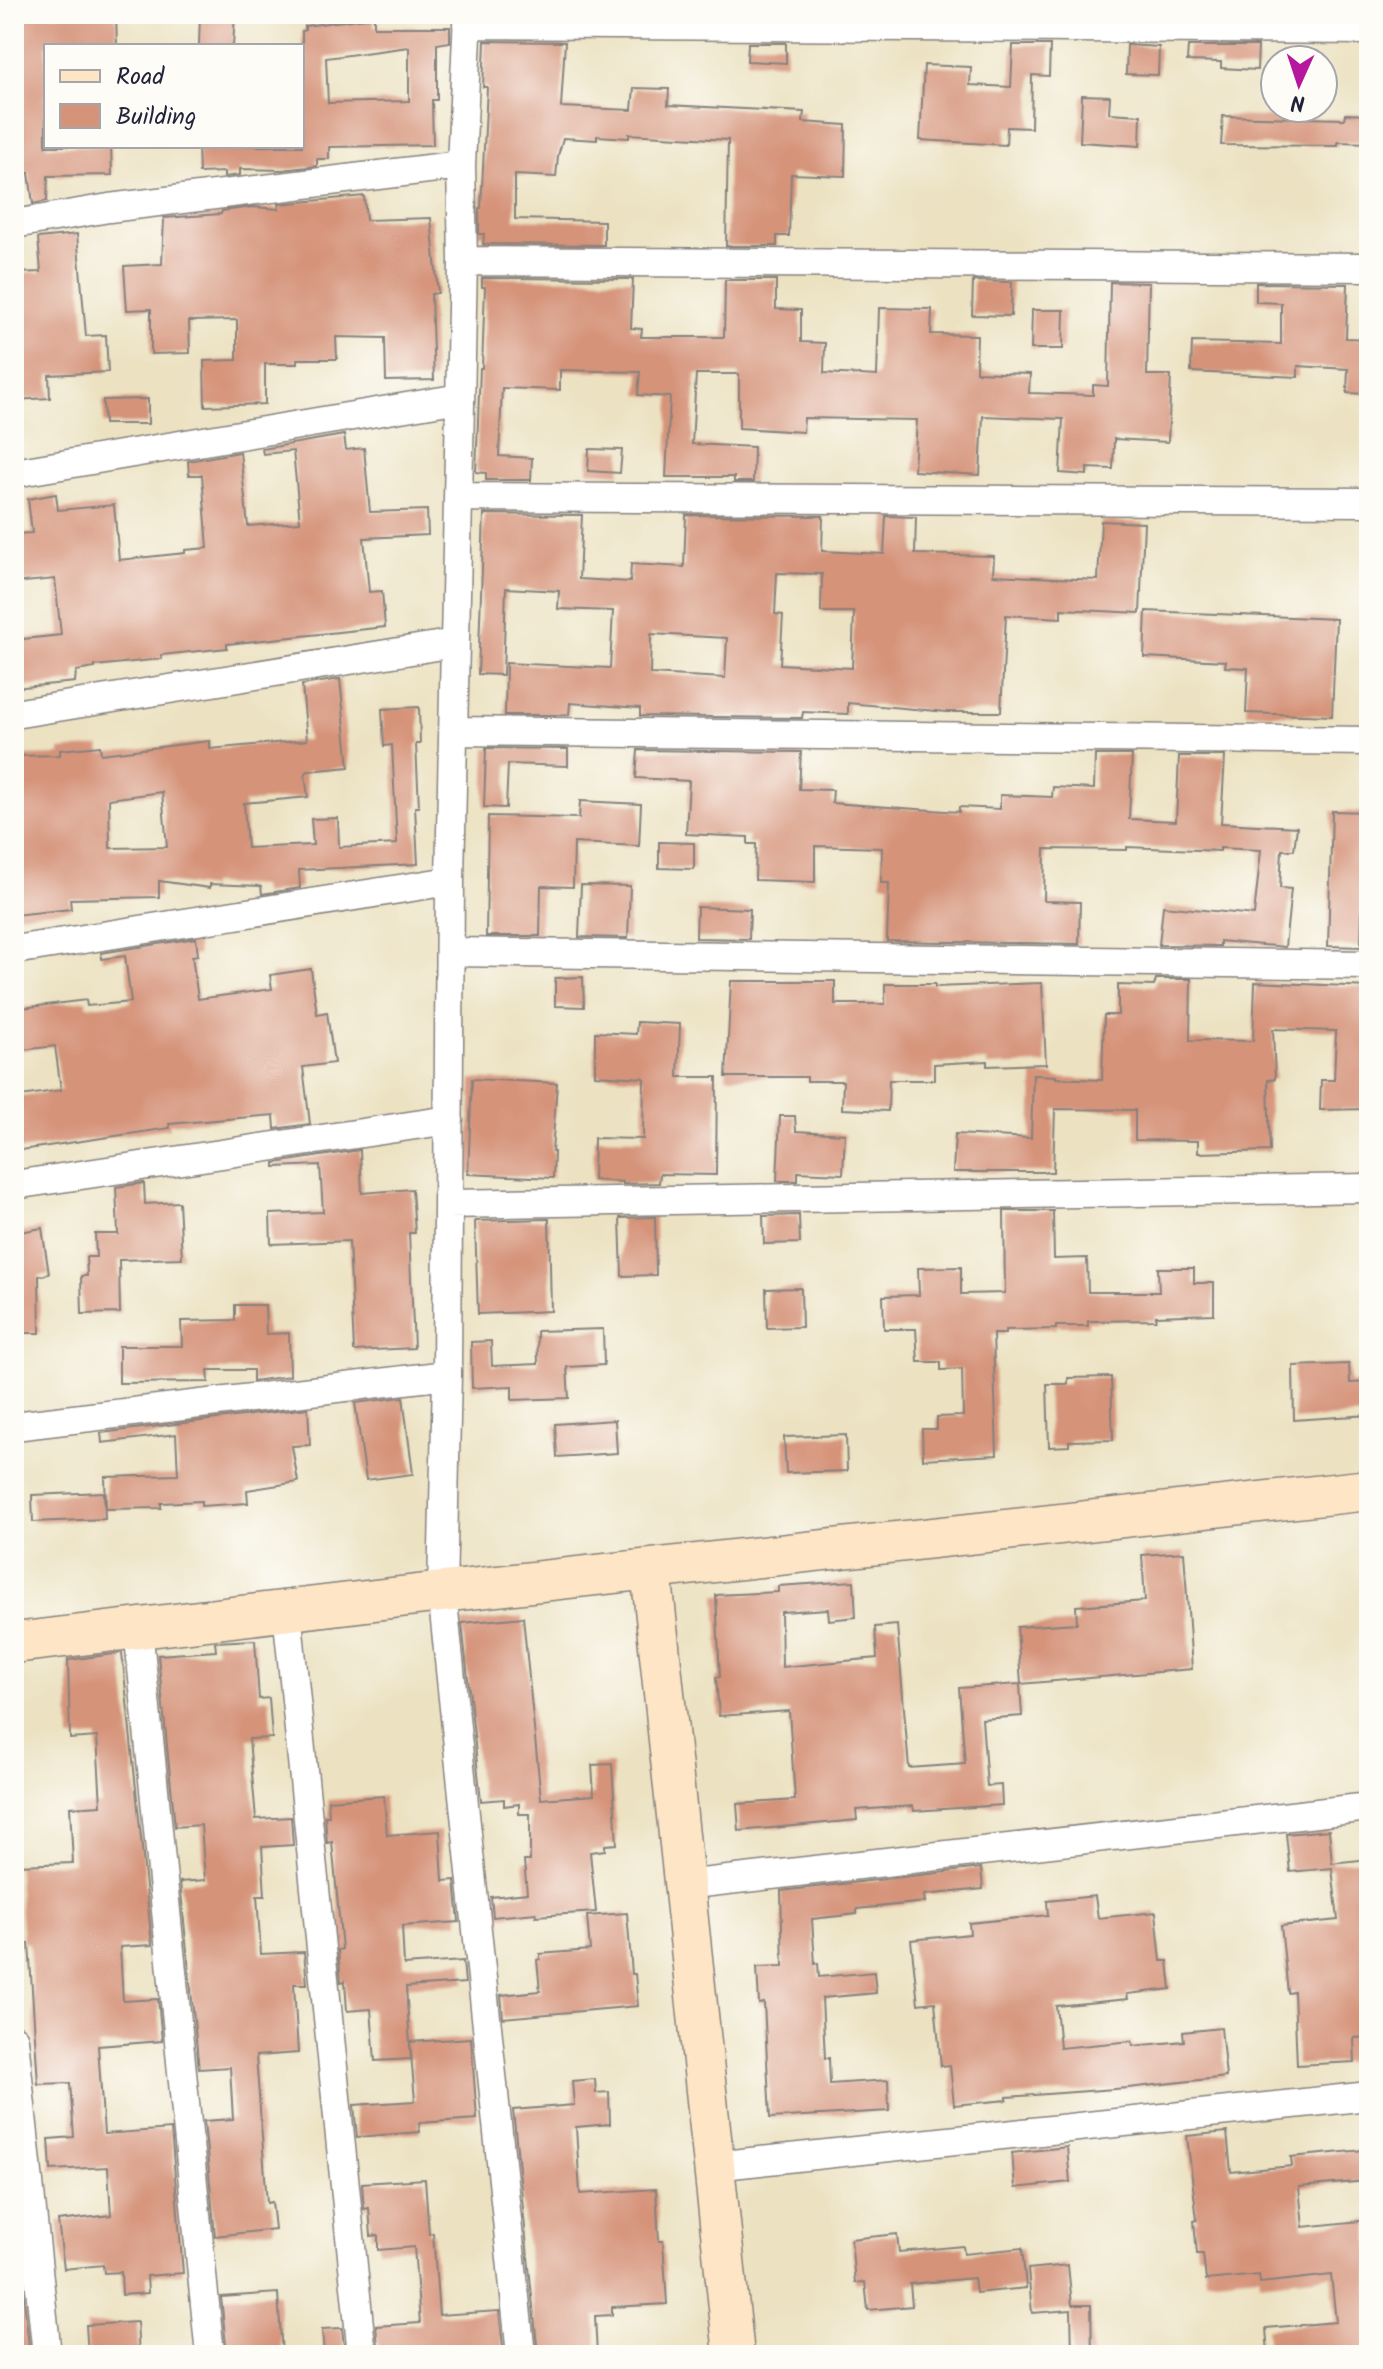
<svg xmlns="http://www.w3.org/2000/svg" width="1383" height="2369" font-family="Kalam,sans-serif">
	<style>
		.building { fill: #d59379; fill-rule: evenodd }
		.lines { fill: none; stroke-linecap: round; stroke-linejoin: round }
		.street-casing { stroke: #87827e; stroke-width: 31 }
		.secondary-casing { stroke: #87827e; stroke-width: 43 }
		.street { stroke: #fff; stroke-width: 28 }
		.secondary { stroke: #fde5c5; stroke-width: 40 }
	</style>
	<rect width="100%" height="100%" fill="#fdfcf7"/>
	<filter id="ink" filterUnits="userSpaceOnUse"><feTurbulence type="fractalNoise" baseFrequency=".0125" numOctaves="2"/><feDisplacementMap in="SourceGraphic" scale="16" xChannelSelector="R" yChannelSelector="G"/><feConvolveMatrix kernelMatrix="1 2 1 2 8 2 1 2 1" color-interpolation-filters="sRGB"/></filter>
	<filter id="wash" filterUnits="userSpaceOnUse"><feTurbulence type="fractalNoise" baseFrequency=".006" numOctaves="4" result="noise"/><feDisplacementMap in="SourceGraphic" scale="32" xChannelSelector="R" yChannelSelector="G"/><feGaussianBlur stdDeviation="1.8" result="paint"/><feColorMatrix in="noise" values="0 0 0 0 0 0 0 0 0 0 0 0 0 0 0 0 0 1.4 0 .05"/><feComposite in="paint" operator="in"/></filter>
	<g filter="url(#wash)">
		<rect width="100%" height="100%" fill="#ece2c2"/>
		<g id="blocks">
			<path class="building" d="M15,14H116L117,46H46V146H111L112,175L48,176L47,201L33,204L29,173H23L21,156L14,157Z
				M200,14H235L233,46H199Z
				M374,17V27H450V42L437,44V100H432L433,145L329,147V159H317V166L282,170L240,169V175L224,177V172L199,173L198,146H302V31L305,30V26ZM409,47V101L328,103L326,58Z
				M485,41L565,42L561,107L632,110L634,88L669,89L668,105L804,112L803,122L846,125L845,176L791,174L789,236H777V246H726L728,140L629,134V138L597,136V140L563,138L558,156L556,177L515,175V219L604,221V245L483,244L484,234H479V208H481L487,87H483Z
				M748,43H786V63L747,61Z
				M1013,45H1050L1049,76L1032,75L1031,128L1007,127L1006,145L920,140L924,65L971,67L970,85L1011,87Z
				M1127,45L1159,47L1158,75L1126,74Z
				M1188,46H1258L1257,70L1221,68V62L1187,61Z
				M1082,95L1110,96L1109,113L1141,115L1140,146L1080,142Z
				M1345,114L1369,115V143L1338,142V146L1221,145L1223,116L1344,119Z
				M364,196L366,220L431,218L438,293L431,294L434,380L386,381L385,338L336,337L337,359H297V364H265V404L205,406L204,361L237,360V320L189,321L190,353L151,354V309L127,310L124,266L162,264L164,218L221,214L222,211L253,207L279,209V204Z
				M77,234L86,336L106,335L108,372L49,375L50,398L14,400V273L41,272L38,238Z
				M482,278L633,279L631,328L642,329L641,337H724L725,280H776V309L801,310V342L825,343L824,373L877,376L879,308L932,309L931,334L977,335L976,372L1030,374L1029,393L1093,395V385L1108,386L1110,282L1149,283L1147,375H1171L1168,442L1114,439L1113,469L1087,468V475L1060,473L1063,419L983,416L980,475L914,471L917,420L804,418L803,432L739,428V374H696L692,444L754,447L753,482H734V477H666L670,397L638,395L640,372L560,370V390L502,388L499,456L532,458L531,480H486V473L476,472L480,368H482L485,287H482Z
				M973,281L1012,282L1011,316L972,315Z
				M1256,283L1348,284L1346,338L1369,339V394L1347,393L1348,369L1298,366V377L1191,372L1192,342L1281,344V303L1256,302Z
				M1032,310H1064L1063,349H1031Z
				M148,399V424H104L103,400Z
				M344,435L346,450L364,448L370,512L427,510L428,535L364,538L369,592L382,591L385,627L227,644V648L161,655L162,659L95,666V668L76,671L75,682L14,688V640L61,635L55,579L14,583V534L32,533L28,499L56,494L58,510L114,505L119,560L185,553V550L208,548L202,475H189L188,461L240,452L248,526L300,522L293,451L263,454L262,449Z
				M589,449L622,450L620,473L588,471Z
				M484,514L582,515L579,579L630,582L631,564L684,567L686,515L823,516L822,551L884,554L886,516L916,517L915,554L994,556L993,575L1098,580L1101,521L1144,523L1140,613L1061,609V618L1006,615L1001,712H947L848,703V714L803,712L802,718L640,716V708L570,703L569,715H505L506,663L610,668L613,611L558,609L559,591L506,588L503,675L478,674ZM777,573L822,574L821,612H854L852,668L780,664L783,615L775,614ZM651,634L727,638L725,678L650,674Z
				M1146,611L1336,619L1332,716L1246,713L1248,668L1225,667L1226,661L1144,657Z
				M340,679L349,767L308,771L305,774L308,797L244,803L247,848L313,845L311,819L338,818L339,847L397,844L392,745L384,746L382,709L419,707L420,744H416L419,807H415L418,864L299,870L300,888L262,894L261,886L210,884V888L159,881V897L70,899L71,909L14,915L16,816H14V756L60,755V750L100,746L101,754L210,741V749L307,740L302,685ZM162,792L167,847L110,848L109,799Z
				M486,748L568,749V766L508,764L506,808L484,807Z
				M638,750L801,752L799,789L833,790L832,803L959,812V807L1000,809V795L1052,797L1053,787L1094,789L1095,755H1132L1129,819L1176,821L1179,756H1225L1221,823L1297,827L1294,850H1282L1280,888L1291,889L1285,947L1220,941V946L1159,945L1163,906L1254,915L1261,850L1220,848V851L1127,847V850L1045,849L1044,901L1080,902L1079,944L887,941L889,883H881L882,848L815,846V882L755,880L756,844H748V837L686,834L689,781L636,778Z
				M580,801L641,804L639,846L574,843L573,887L541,886L540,936H486L488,816L579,818Z
				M1332,811L1369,812V847H1364L1361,947L1328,946Z
				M659,842L694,843V869L659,868Z
				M581,885L630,886L628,938L579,937Z
				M697,907L750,909L749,939L696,938Z
				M196,938L198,955L192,956L198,999L272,989L270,975L311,969L317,1014L327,1012L334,1063L303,1067L310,1124L275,1129L274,1115L169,1124L170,1128L14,1151V1097L61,1090L55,1046L14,1051V1009L86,1000L87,1006L131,1002L125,956L102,959L101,953Z
				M583,977L584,1007L555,1006V978Z
				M1156,979H1191L1190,1040L1253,1041L1255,982L1369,987V1109L1320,1110L1321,1080H1334L1336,1031L1273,1029L1275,1079L1268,1080L1270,1151L1198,1153V1141L1135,1140V1110L1055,1109L1053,1172H953L955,1134L1031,1138L1033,1075L1056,1076V1078L1102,1080L1104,1015H1118V985L1154,986Z
				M731,981H835V1004H885V984H935V987L1042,983L1046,1064L987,1066V1061L934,1064V1080H889L888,1111L842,1109L843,1081H807V1077H726Z
				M637,1022L680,1024L678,1077H717L716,1175L660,1174L659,1183L623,1184V1182L593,1180L594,1138L643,1139L644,1078L595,1075V1032L636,1034Z
				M472,1079L557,1083L552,1152H554L553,1178L468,1174Z
				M780,1116H795L796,1131L845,1134L843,1174L798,1172V1181H777Z
				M360,1150L362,1193L412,1189L415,1233H409L414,1348L354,1351L349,1241L271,1244L270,1214L323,1212L320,1165L275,1167V1163Z
				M144,1183L145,1204L179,1202L182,1258L119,1260L120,1313L82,1314L81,1276H87L86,1257H96L95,1234H118L116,1187Z
				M1004,1211H1053L1054,1259L1087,1258L1088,1292H1159L1158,1268H1194V1283H1214V1314L1156,1316V1320L1088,1321V1326H1056V1329L1005,1330V1334H993L997,1455L923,1459L922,1429H937V1417L963,1416L962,1369L941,1370V1362H918L916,1329H884L883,1296L919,1295L918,1268L961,1267V1294L1005,1293Z
				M799,1215L800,1243L764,1244L763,1216Z
				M655,1217L656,1275L622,1276L620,1218Z
				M549,1219L551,1311L478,1314L475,1221Z
				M42,1228L49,1274L39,1276L40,1333H14V1240L21,1239L20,1232Z
				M801,1288L802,1327L767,1328L766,1289Z
				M235,1305H265L266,1334L289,1333L290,1376L253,1381V1370H208L209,1382L119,1383V1346H182L181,1321L235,1320Z
				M603,1329L604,1365L567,1367L569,1398L512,1400V1386L472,1388L471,1342L491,1341L492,1366L538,1364L537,1331Z
				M1349,1364L1350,1383L1369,1382V1415L1294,1420L1293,1366Z
				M1111,1377L1113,1440L1069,1441V1446L1049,1447L1047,1384H1068V1378Z
				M403,1397L413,1474L366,1480L355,1403Z
				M308,1408L310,1445L292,1446L298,1482L247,1490L248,1503L201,1506V1501L161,1503V1508L106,1509L105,1477L178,1475L176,1434L102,1443L101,1433Z
				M615,1420L617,1453L557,1457L555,1424Z
				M846,1435L847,1471L786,1473L784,1437Z
				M104,1492L105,1519L33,1522L32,1495Z
				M1184,1552L1192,1669L1021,1684L1017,1627L1077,1623L1076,1606L1145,1601L1142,1555Z
				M854,1581L856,1617L829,1620L828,1609L781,1612L782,1667L877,1658L875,1627L897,1625L909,1768L965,1764L959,1688L1020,1684L1022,1716L982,1719L987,1786L1001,1785L1002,1805L914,1811L913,1806L856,1810L857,1820L739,1831L737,1804L795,1800L789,1711L719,1716L716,1677H720L716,1595L778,1592V1586Z
				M523,1617L541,1799L594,1795L592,1765L612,1764L617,1844L605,1845V1850L590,1852L596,1912L536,1916V1913L493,1917L491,1897L527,1893L524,1861H530V1814H519V1804L504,1806V1799L481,1801L462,1623Z
				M255,1640L259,1699L269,1698L272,1738L249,1739L256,1819L291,1817L293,1845L262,1847L265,1896H257L261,1954L304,1952L307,1984H294L298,2053L256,2056L267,2203L272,2202L275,2229L215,2236L204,2121L233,2119L230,2067L199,2069L180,1882L205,1880L201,1825L175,1827L158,1655L216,1651L215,1642Z
				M122,1653L152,1945L120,1947L123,2001L158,1999L162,2041L98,2046L104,2134L171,2129L183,2273L147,2276L148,2293L122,2295L121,2272L104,2273L103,2265L64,2269L58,2221L111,2215L108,2167L51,2170L49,2139L74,2137L70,2083L38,2084L29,1943H23L17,1865L73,1863L70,1807L101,1805L97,1737L70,1739L68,1660Z
				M384,1796L387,1835L440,1831L443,1881L455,1880L459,1922L402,1926L404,1965L463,1961L465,1983L406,1987L411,2059L375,2061L371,2009L347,2011L345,1981L341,1982L338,1950L342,1949L332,1842L327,1843L325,1816H329L328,1800Z
				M1329,1830L1332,1863L1369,1859V2037L1354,2038L1355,2062L1297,2065L1294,1992L1288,1993L1281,1926L1338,1920L1332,1868L1290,1872L1286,1834Z
				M981,1868L983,1889L924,1895L925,1902L857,1909V1914L812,1919L815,1964L818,1963L819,1977L874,1972L876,1993L822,1998L825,2058H829L830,2084L888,2080L889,2111L770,2118L764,2003L759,2004L757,1967L783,1966L781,1891Z
				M1095,1896L1098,1918L1156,1912L1161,1961H1168L1171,1989L1127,1994L1128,1999L1056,2006L1060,2048L1132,2041L1133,2046L1184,2041L1183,2032L1221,2028L1226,2077L1128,2088L1007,2097V2100L954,2105L950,2065L941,2066L935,2002L918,2004L911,1940L970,1934L969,1923L1048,1915L1047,1901Z
				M627,1913L632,1974H635L638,2006L503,2018L501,1995L540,1991L537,1960L540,1959V1954L590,1950L587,1916Z
				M471,2038L477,2119L419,2123L420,2132L357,2137L354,2105L415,2101L410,2042Z
				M595,2079L596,2093L609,2092L610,2124L576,2127L580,2194L656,2189L659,2241H663L667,2304L612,2307V2315L595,2316L597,2355H538L513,2110L574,2105L572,2081Z
				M1227,2132L1231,2172L1292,2166L1291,2157L1364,2150L1367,2181L1299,2187L1303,2227L1369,2220V2350L1327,2355H1268L1266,2328L1336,2322L1331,2275L1260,2283L1259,2275L1206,2280L1203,2254H1197L1194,2221L1197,2220L1187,2136Z
				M1067,2147L1070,2182L1015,2188L1012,2153Z
				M425,2179L429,2234L433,2233L439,2315L499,2311L504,2355H379L376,2326L420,2323L414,2247L378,2250V2235L371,2236L369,2208L364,2209L362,2183Z
				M897,2234L899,2252L963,2246L964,2254L1022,2248L1026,2288L976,2293L974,2278L910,2284L912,2306L868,2310L865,2282L855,2283L851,2239Z
				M1068,2265L1072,2305H1091L1092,2355H1072L1071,2310L1032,2313L1028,2269Z
				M23,2290L30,2355H14V2291Z
				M278,2293L282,2355H227L221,2297Z
				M137,2322L139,2355H88L86,2325Z
				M342,2328L345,2355H324L322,2329Z"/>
		</g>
	</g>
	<g filter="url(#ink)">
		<use href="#blocks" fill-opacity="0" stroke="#87827e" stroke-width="2"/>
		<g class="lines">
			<g class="street-casing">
				<path id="street" d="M468,14L461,165L463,261L450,881L447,1375L442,1592L521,2355
					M467,24L1369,30
					M14,224L109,208L461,165
					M463,261L1369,267
					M14,473L460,398
					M458,497L1369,502
					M14,714L455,643
					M453,731L1369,741
					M14,950L450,881
					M451,952L1369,965
					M14,1185L449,1120
					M448,1204L1369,1188
					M14,1426L447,1375
					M287,1611L362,2355
					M138,1628L210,2355
					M684,1885L1369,1807
					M14,2039L47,2355
					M713,2166L1369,2096"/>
			</g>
			<g class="secondary-casing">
				<path id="secondary" d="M651,1570L734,2355
					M14,1643L442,1592L1369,1490"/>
			</g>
			<use href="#street" class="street"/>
			<use href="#secondary" class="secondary"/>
		</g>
	</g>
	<rect width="1383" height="2369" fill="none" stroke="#fdfcf7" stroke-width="48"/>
	<rect x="44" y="44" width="260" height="104" fill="#fdfcf7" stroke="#a5a5ac" stroke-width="2"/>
	<rect x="60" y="70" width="40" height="12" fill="#fde5c5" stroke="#a5a5ac" stroke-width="2"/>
	<text x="116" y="84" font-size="24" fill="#22223b">Road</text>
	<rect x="60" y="104" width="40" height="24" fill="#d59379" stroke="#a5a5ac" stroke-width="2"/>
	<text x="116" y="124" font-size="24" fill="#22223b">Building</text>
	<g transform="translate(1299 84) rotate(183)"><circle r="38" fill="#fdfcf7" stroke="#a5a5ac" stroke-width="2"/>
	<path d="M0-6L14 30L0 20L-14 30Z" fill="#b5179e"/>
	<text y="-12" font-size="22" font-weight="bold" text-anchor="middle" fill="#22223b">N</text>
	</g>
</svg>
